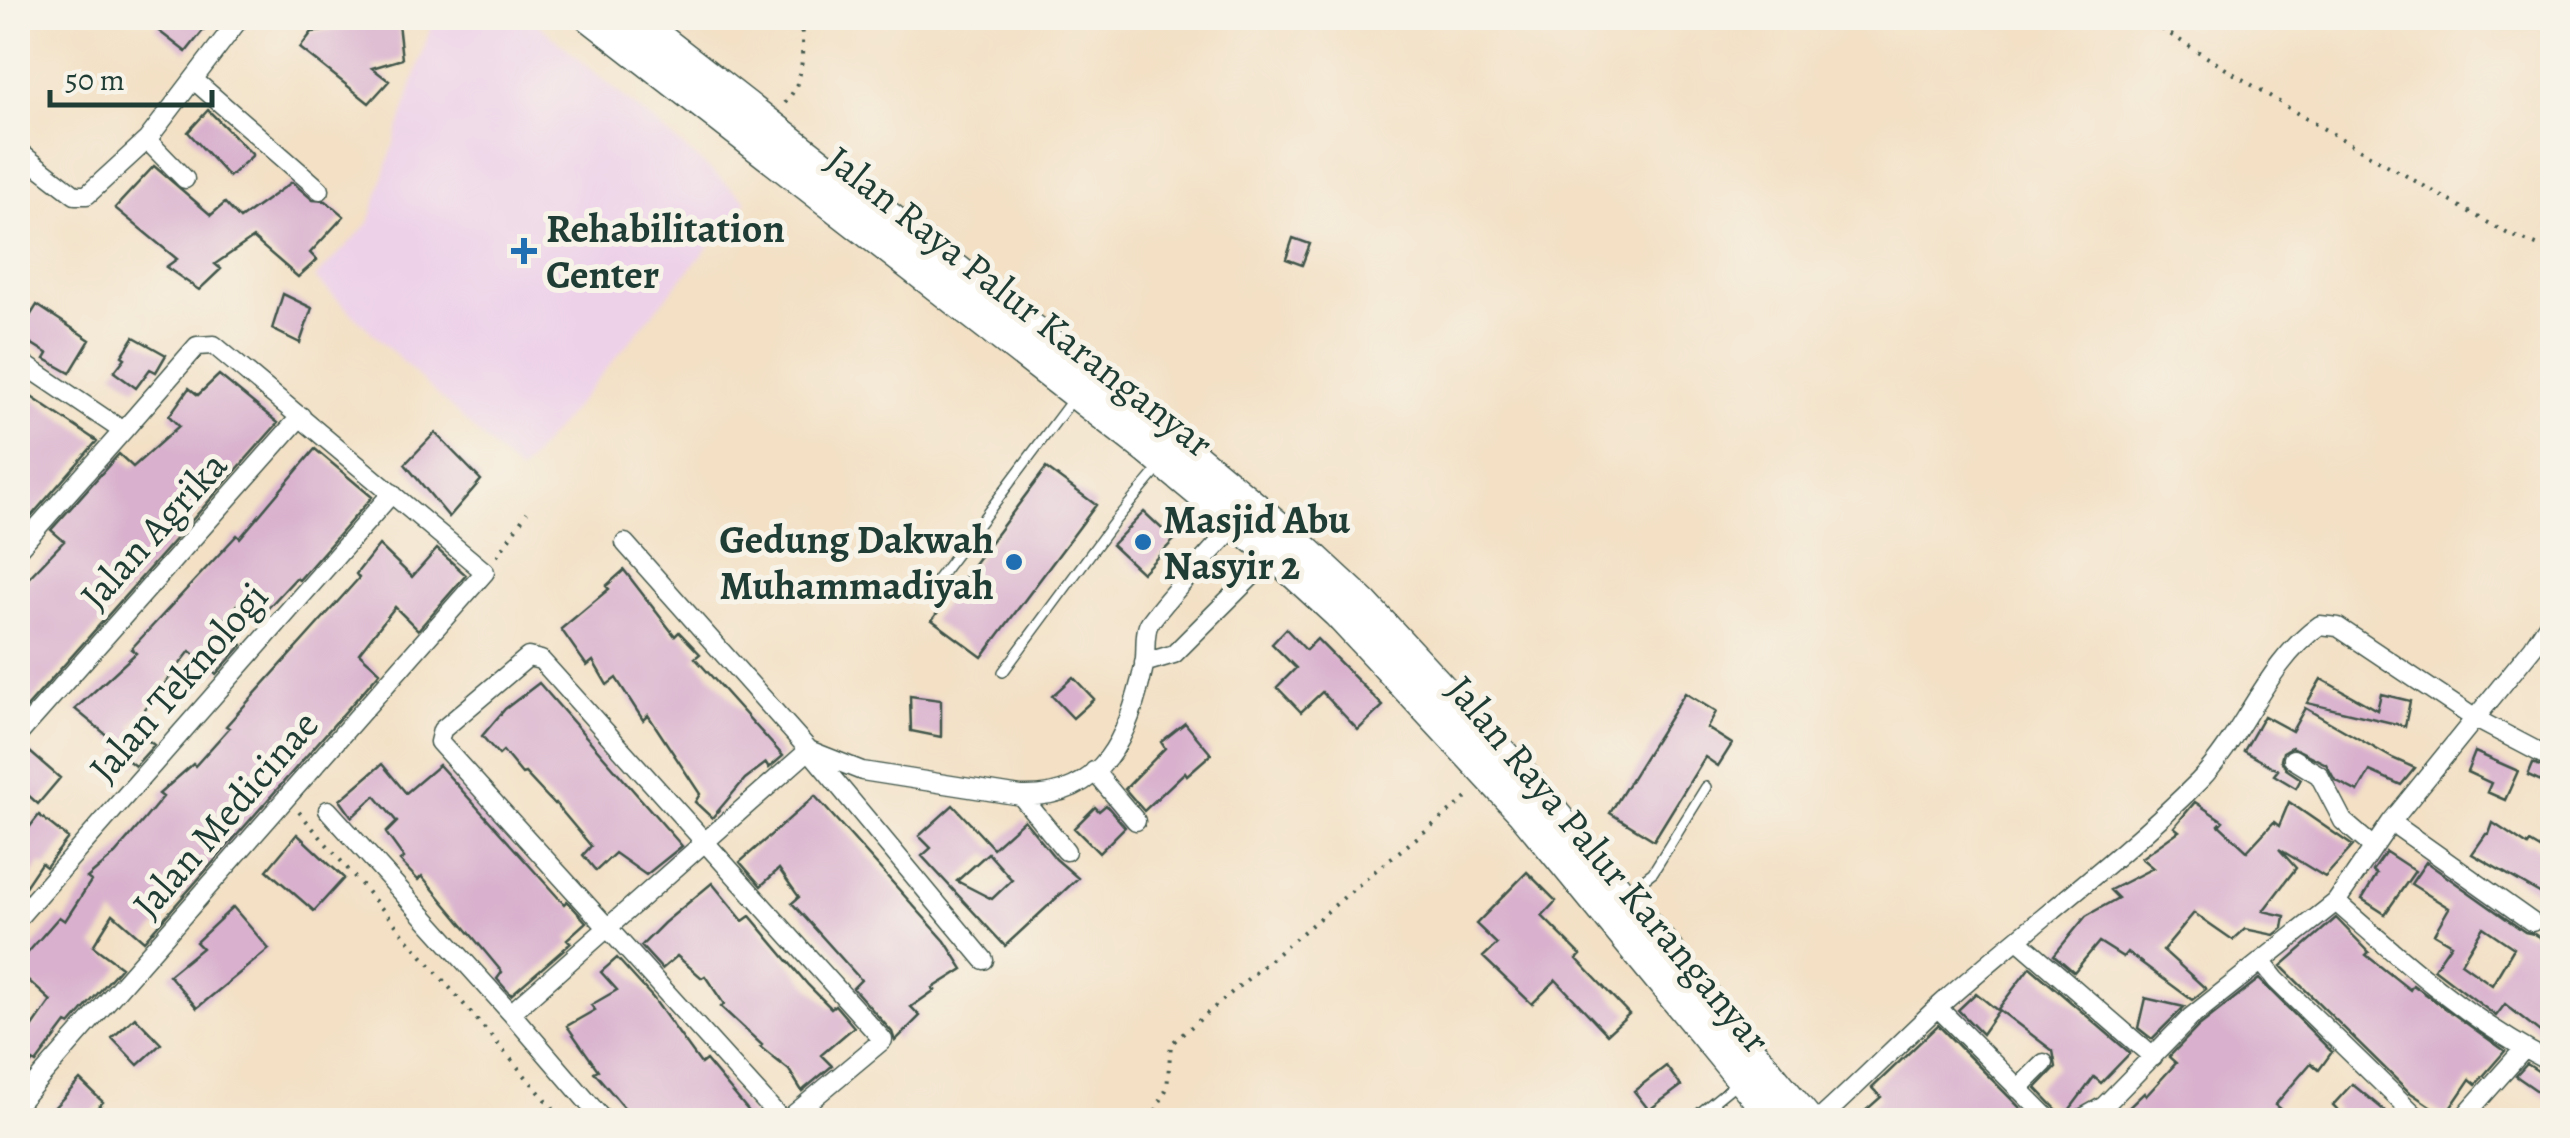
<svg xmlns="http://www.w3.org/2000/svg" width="2570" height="1138" font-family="Alegreya,serif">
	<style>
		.built { fill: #edd1e9 }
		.building { fill: #d9b1ce; fill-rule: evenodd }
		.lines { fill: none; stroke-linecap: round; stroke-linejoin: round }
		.lane-casing { stroke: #3f554a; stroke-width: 12 }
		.street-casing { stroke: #3f554a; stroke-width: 21 }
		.primary-casing { stroke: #3f554a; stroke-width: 31 }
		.path { stroke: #3f554a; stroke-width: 4; stroke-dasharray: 2.5 8; stroke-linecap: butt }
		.lane { stroke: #fff; stroke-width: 9 }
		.street { stroke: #fff; stroke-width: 18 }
		.primary { stroke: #fff; stroke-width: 28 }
		.poi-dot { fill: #1f6fb2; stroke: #f7f3e8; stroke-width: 4 }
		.labels { text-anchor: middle; stroke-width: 10; stroke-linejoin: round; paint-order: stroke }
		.poi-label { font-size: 40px; font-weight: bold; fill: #1f3d34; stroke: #f7f3e8; text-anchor: start }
		.street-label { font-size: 40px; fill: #1f3d34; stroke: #f7f3e8 }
	</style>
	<rect width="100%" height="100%" fill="#f7f3e8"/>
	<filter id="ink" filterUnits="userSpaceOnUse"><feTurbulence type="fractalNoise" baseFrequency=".01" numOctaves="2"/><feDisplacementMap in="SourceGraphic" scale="20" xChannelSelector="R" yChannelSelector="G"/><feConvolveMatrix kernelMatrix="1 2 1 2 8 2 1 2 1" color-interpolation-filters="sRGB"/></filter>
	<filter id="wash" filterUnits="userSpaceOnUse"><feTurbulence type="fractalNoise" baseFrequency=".0048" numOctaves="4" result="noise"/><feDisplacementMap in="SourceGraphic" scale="40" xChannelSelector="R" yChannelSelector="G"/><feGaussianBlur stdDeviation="2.25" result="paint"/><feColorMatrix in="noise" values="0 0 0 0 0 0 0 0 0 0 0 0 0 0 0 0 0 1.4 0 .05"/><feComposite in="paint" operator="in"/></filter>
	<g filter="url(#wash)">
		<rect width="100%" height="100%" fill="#f3e0c5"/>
		<path class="built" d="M464,18H531L747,201L519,473L315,278L369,223L432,23Z"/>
		<g id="blocks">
			<path class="building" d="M164,18H213L186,52L155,28Z
				M398,23L402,59L372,68L389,81L369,103L300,48L312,32Z
				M208,110L253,155L229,177L188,132Z
				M154,166L211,215L225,203L240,219L292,182L313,200L326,201L344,216L310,253L317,260L298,277L253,238L215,264L221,269L199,290L166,267L177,259L115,208Z
				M1293,238L1310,244L1302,265L1286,259Z
				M283,294L312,308L300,343L272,329Z
				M37,305L90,340L70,373L45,359L48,354L18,335Z
				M134,337L166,355L156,372L150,369L136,388L114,372L125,358L122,356Z
				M219,375L278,423L18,717V589L64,541L51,530L119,454L133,467L179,426L169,416L189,388L198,395Z
				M18,388L97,441L18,531Z
				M435,433L481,480L449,517L405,464Z
				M315,449L372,497L299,580L296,578L268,608L248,592L220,624L242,645L216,674L190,651L131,727L154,745L135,766L117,752L121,747L75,709L136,653L131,649L237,535L240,538Z
				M1046,468L1096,505L982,657L932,620Z
				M1144,512L1174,540L1142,573L1112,545Z
				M379,545L412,577L437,549L466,575L418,630L395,607L359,653L380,672L144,941L113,914L93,946L121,967L70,1025L66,1023L36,1063L33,1061L18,1080V1018L32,1028L51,1001L18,971V964L59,917L65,921L91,881L87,878L113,856L144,820L163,797L159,794L193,764L195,766L229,728L226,726L359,578L356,574Z
				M624,570L675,636L679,632L700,654L695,658L783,756L769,768L766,763L745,779L712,818L695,802L700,794L648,715L643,720L616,678L607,685L593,661L587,666L561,629L609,589L606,586Z
				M1286,629L1306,650L1317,639L1383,706L1358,730L1322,692L1301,712L1277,687L1296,668L1272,644Z
				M1073,677L1094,699L1073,718L1052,696Z
				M2321,679L2377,710L2381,694L2410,701L2405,726L2307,703Z
				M539,683L682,846L646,875L615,853L596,871L583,855L591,846L555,803L554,804L525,773L522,774L503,751L499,755L482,736L505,709Z
				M1685,693L1716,712L1707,728L1732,744L1718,766L1705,757L1654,840L1610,813Z
				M910,696L941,700V737L911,731Z
				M2305,708L2392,758L2415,768L2401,785L2370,771L2358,792L2335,780L2326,764L2292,747L2283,752L2281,760L2286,769L2301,779L2296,788L2274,775L2278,770L2244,751L2264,716L2292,731Z
				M1185,723L1211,754L1187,775L1185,772L1144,811L1125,789L1165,748L1161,742Z
				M23,746L60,778L38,804L18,786V747Z
				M2475,752L2518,771L2505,800L2487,792L2491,783L2467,772Z
				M2533,763L2552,771V786L2528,775Z
				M382,764L406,793L439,765L564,904L567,901L586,922L567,939L571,943L511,995L497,979L502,972L422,876L418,880L400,861L404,858L386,833L397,822L375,796L352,817L340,800Z
				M815,796L945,941L963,969L933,988L935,990L911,1007L920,1016L895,1041L892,1032L853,988L861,980L792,903L799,897L779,869L761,886L740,862Z
				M2195,802L2223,821L2219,825L2247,851L2274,822L2279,826L2289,802L2353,846L2325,877L2279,849L2296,868L2263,911L2285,916L2283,928L2274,935L2245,929L2233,940L2194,913L2163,950L2206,989L2192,1000L2127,952L2123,957L2099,942L2074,972L2054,955L2086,916L2118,898L2110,890L2153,868L2141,858L2179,831L2174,827Z
				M953,805L993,848L1024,820L1056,859L1078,878L1005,946L922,856L931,848L919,836ZM988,853L1012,880L992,899L957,881Z
				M1106,805L1125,827L1099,853L1074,828L1095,807L1099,811Z
				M39,815L68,838L46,867L41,863L18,897V842Z
				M2493,823L2528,846L2530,843L2552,856V883L2545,896L2472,854L2486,834H2489Z
				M297,834L344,878L314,911L267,870Z
				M2386,852L2415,871L2385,914L2362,899L2377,874L2373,871Z
				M2426,862L2525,932L2534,934L2552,946V1033L2543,1028L2540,1032L2505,1004L2496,1016L2434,969L2451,944L2434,934L2449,908L2411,884ZM2483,927L2514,948L2492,985L2461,963Z
				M1527,872L1556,901L1542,916L1581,955L1577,959L1629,1014L1607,1034L1556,980L1532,1004L1483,957L1497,944L1476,924Z
				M712,883L743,921L750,916L808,985L831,1008L835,1005L854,1027L821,1055L832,1066L802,1091L789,1070L760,1047L762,1045L721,1007L724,1004L705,976L702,978L677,956L662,969L641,946L664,923Z
				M233,907L269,949L197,1008L169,975L202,948L196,942Z
				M2336,918L2369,952L2366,955L2410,990L2413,985L2505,1051L2476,1084L2470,1079L2445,1116L2408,1091L2281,966Z
				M617,958L653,998L701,1064L706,1060L756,1120H638L629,1113L594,1072L598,1070L567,1026L595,1010L591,1005L617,990L601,972Z
				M2030,967L2130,1053L2101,1083L2094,1077L2064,1117L2036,1088L2056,1067L2053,1051L1998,1009Z
				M2259,979L2332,1052L2319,1070L2311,1063L2275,1105L2293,1120H2116L2144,1093L2146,1096L2176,1063L2169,1057L2199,1026Z
				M1976,993L1998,1011L1982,1034L1958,1010Z
				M2145,998L2184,1007L2152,1039L2138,1028Z
				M135,1017L161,1044L138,1065L112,1038Z
				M1938,1025L2028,1116L2023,1120H1904L1897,1113L1889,1120H1855L1881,1097L1872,1088Z
				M2527,1064L2552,1080V1101L2516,1076Z
				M1666,1066L1681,1086L1649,1110L1634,1091Z
				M80,1080L103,1102L85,1120H61L51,1111Z
				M2352,1084L2396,1120H2329L2338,1110L2333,1105Z"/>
		</g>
	</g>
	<g filter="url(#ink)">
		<use href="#blocks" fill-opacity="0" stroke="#3f554a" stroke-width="2.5"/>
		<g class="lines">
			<g class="lane-casing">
				<path id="lane" d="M937,580L1072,400
					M1003,672L1114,522L1162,465
					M1628,891L1653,872L1706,787
					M1713,1103L1726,1120
					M1691,1120L1739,1081"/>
			</g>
			<g class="street-casing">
				<path id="street" d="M194,80L320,190
					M147,140L185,179
					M18,151L75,195H87L147,140L240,18
					M18,360L123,431L197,346L214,345L485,572L18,1103
					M625,543L809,750L984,960
					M18,549L123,431
					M1144,663L1174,654L1273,555
					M18,735L301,416
					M809,750L862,771L1021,796C1104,799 1129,735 1144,666C1147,653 1143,632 1150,622C1173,590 1210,554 1236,524
					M2293,759L2319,775L2343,821L2373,847
					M1094,771L1136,821
					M1021,796L1066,851
					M328,810L511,1013L603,1120
					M2391,822L2532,922
					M2336,902C2403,961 2472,1023 2552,1063
					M18,918L392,493
					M2018,940L2153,1057
					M2261,961L2276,980L2420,1120
					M1938,1008L2050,1120
					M511,1013L809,750
					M2018,1089L2044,1063
					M782,1120L439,742L442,730L528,657L541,660L883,1040L787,1120
					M1819,1120C1860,1083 1899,1043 1940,1005C2025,929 2118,862 2199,781C2245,734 2265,664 2320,625L2338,627L2474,718L2552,759
					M2079,1120L2104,1106L2191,1017L2336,902L2391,822L2533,647L2552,618
					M2461,1120L2524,1049"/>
			</g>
			<g class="primary-casing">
				<path id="primary" d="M590,18L1148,451L1273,555L1337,614L1522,813L1774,1120
					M635,18L1165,431L1296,540L1364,603L1528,780L1809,1120"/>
			</g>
			<path class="path" d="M2144,18L2305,118L2508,234L2552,251
				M785,103C807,78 802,49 801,18
				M497,556L527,512
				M299,812L563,1120
				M1151,1120L1167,1088L1171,1044L1381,866L1472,794"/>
			<use href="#lane" class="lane"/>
			<use href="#street" class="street"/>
			<use href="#primary" class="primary"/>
		</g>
	</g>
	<g class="poi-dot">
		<path d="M519 236h10v10h10v10h-10v10h-10v-10h-10v-10h10z"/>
		<circle cx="1143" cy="542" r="10"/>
		<circle cx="1014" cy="562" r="10"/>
	</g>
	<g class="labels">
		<g class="poi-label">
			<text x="546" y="242">Rehabilitation<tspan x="546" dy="46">Center</tspan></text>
			<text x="1163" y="533">Masjid Abu<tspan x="1163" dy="46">Nasyir 2</tspan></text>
			<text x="994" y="553" text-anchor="end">Gedung Dakwah<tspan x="994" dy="46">Muhammadiyah</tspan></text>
		</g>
		<g class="street-label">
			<text transform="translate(1020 301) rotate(38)" y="14">Jalan Raya Palur Karanganyar</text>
			<text transform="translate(153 530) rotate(-48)" y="14">Jalan Agrika</text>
			<text transform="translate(178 682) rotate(-49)" y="14">Jalan Teknologi</text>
			<text transform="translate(225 814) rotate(-49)" y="14">Jalan Medicinae</text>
			<text transform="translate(1609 864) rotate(50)" y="14">Jalan Raya Palur Karanganyar</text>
		</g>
	</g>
	<rect width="2570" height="1138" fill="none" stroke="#f7f3e8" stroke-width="60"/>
	<path d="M50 90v15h162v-15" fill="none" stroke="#1f3d34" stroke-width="5"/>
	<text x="65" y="90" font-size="30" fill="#1f3d34" stroke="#f7f3e8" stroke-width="8" paint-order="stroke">50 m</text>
</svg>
